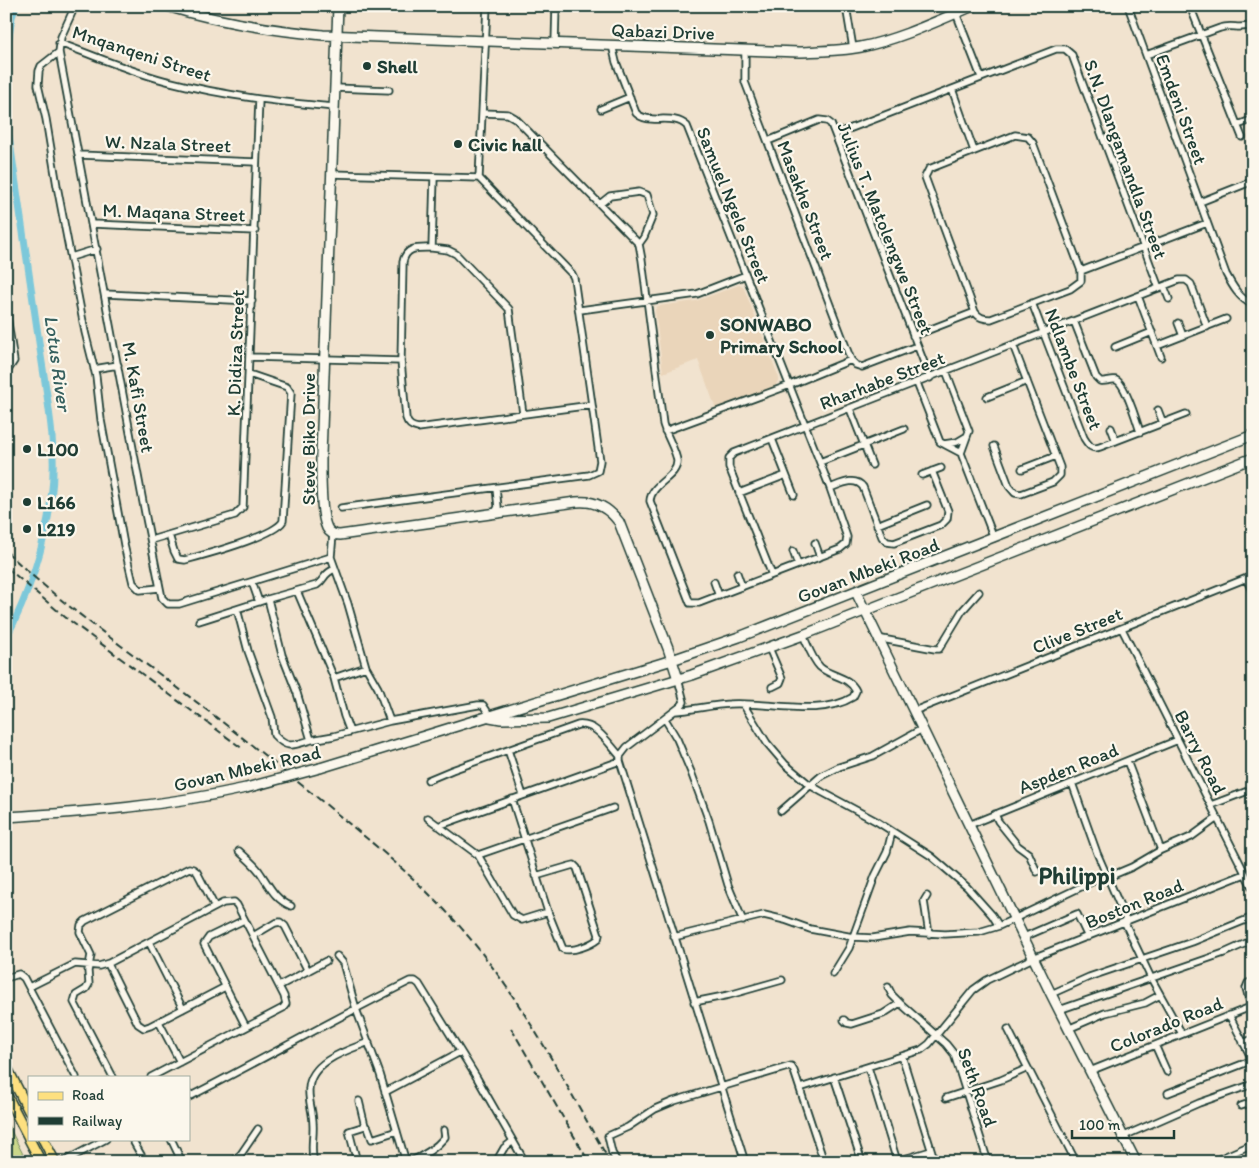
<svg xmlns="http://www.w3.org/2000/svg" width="1259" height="1168" font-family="Itim,sans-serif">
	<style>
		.built { fill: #ead5ba }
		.green { fill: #cad78a; stroke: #748a5f }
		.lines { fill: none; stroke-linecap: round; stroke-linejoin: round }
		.canal { stroke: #7bc8da; stroke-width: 7 }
		.street-casing { stroke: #1f3d34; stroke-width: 9 }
		.secondary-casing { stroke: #1f3d34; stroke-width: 12 }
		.primary-casing { stroke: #1f3d34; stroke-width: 12 }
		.street { stroke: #fbf7ec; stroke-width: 5.5 }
		.secondary { stroke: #fbf7ec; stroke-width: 9 }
		.primary { stroke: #fde080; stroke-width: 9 }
		.rail { stroke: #1f3d34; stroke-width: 2; stroke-dasharray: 8 4; stroke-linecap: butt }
		.secondary-bridge-casing { stroke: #1f3d34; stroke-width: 12; stroke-linecap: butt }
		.secondary-bridge { stroke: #fbf7ec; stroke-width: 9 }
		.poi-dot { fill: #1f3d34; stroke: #fbf7ec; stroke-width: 2 }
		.labels { text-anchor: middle; stroke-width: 4.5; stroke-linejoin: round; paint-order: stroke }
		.street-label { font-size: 19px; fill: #1f3d34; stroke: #fbf7ec }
		.poi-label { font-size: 19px; font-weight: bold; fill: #1f3d34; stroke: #fbf7ec; text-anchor: start }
		.water-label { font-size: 20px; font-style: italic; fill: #36605e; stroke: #fbf7ec }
		.district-label { font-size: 24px; font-weight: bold; fill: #1f3d34; stroke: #fbf7ec }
	</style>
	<rect width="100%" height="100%" fill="#f1e3cf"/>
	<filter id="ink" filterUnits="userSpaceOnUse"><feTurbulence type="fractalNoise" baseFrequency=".02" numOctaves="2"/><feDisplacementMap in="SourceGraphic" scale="10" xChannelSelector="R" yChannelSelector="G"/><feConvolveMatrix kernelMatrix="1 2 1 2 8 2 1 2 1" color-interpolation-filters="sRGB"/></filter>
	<g filter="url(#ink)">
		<path class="built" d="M739,285L743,286L779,378L775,387L716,409L698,360L663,373L655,310L658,306L696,301Z"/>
		<path class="green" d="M6,1121L27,1162H6Z"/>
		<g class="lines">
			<path class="canal" d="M6,56L12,17L16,6
				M6,117C18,194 29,271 40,349C47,398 58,449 51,499C45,545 28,597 6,638"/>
			<g class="street-casing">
				<path id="street" d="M75,6L61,37L59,52L145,513L162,598L168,604H179L331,557L333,534
					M846,6L853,48
					M1128,6L1226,274C1233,287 1239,298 1253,305
					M1190,6L1242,137
					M1249,6L1253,15
					M956,13L981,77
					M59,43C96,56 133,73 171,82C225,96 279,102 334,107
					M555,43L556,6
					M745,50V82L851,360L856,365L862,367L917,346
					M59,52L41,66L39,71L38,85L46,119L57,186L85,332L96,376L101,420L124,545L133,583L140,590L159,588
					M1146,55L1220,28C1233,24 1238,30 1253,25
					M335,88L389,90
					M952,89L974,151
					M601,109L630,97
					M483,113L508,114L515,118L639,244L642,260L663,424C666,435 677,453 677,461C678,477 651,483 650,501L690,603H699L840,549L846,544L847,537L830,488L687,126C673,112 649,126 636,113L616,62L612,45
					M1238,125L1251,120
					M836,134L1056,49H1065L1072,55L1159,288
					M1015,135L1028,137L1033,143L1081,271V281L1070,289L991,319C984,319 979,318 975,312L925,177L929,169Z
					M768,141L819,120L827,121L831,124L930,378
					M79,155L256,162
					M331,174L479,178
					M434,177L432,248C419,248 406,246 403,262L401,361L406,418C408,425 412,427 418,428L592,405
					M479,178L487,6
					M1200,202L1253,181
					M600,204L610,196L639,192L647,195L653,215L644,237L639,244
					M92,224L255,231
					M432,248L448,250L456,254L509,309L523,414
					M71,257L97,249
					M1081,271L1207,223
					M1164,286L1169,299
					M105,294L252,301
					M1138,296L1161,357
					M1032,303L1084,438C1089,446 1092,450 1100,447L1186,414
					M6,310L14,361L6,373
					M580,310L697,294L746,275
					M1074,321L1096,377L1100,381C1106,382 1111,379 1116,380C1125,383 1137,422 1140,432
					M1178,323L1183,336
					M913,336L975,312
					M1157,346L1226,319
					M1115,347L1152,332
					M250,357L401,361
					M94,369L118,365
					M946,371L969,431L961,453
					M917,383L940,442L961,453L994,538
					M987,397L1027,381
					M850,409L872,465
					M1158,410L1163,423
					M1111,428L1116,441
					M665,431L790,385L851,360
					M772,439L794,495
					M944,444L957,442L967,436
					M994,446L1009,486L1015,493L1021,494L1053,482L1060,475V467L1013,345
					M820,462L904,429
					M1022,469L1056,456
					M922,475L941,468
					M830,488C841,484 855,476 863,487L882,537L887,542L894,543L941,525L947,519L948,511L932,471
					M739,493L786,475
					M341,508L589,475L598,471L600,461L574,278L572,274L479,178
					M494,514L498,507L496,488
					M877,525L927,505
					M169,535L174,551L178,559L185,560C204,555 275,536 283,521L291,393L287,387L249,374
					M151,540L235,515L243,507L259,99
					M815,543L820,557
					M793,551L798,565
					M737,573L742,587
					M772,575L729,467V458L734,453L1179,280H1186L1191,284L1207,327
					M1246,578L1253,593
					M252,582L259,602
					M714,582L719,596
					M297,591L334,678L344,716L350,732
					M268,599L317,585C325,580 323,573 335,569
					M199,621L268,599L282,655L297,693L311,740C293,745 288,750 274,735L272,717L248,651L237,609
					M1122,629L1253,889
					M877,638L935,649H939L962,611L979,592
					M769,648L782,678L780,683L772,687
					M334,678L366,667
					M678,679L684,702L681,706L627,747L620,756V761L745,1162
					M743,704L767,743L785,764L810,785L822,792L876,821L931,856L967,887L992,915L999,926
					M675,711C693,710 711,705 729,704C767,701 819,718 853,697L856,691C849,676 831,677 820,667C812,659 808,646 803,635
					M914,711L1252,576
					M665,719L677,739L691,772L709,821L728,885L743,921
					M390,721L478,705H483L487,711
					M311,740L334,736L390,721L378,688L366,667L348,604L331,557
					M508,750L523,795
					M1127,761L1161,850
					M428,780L452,770L578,725C597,723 608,743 620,756
					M1072,783L1097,853L1127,922
					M1211,805L1253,789
					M781,811L821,776L839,767L873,756L922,729
					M995,814L998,821L1018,846L1029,854L1037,872
					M428,818L478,855L513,915L522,920L548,912L512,799
					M969,825L1178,740
					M438,826L620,761
					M239,851C245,857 253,863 259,871C269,885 274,899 291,906
					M478,855L613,808
					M536,876L570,866L574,865L577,868L599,935L598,939C591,945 573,952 563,949L548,912
					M927,896L924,901L929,934
					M244,920L209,937L204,944L246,1027
					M1125,923L1151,978L1182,1034
					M253,936L275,923L280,922L285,926L308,971
					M674,937L764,915L785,920L810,929L853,937L873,938L910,932L945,934L979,932L999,926L1104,876L1113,875L1132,867L1161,850L1191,837L1217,818
					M1024,937L1077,914L1088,937
					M149,942L183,1009
					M337,956L343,963L356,1009L380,1074L406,1162
					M108,964L138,1024L144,1028L150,1026L225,987
					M833,974L849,948L853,937L875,876L887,852L892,832
					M6,978L19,974L24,978L76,1077
					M279,986L326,961
					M29,987L75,964L99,966L109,963L223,903L234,902L237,905L284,996L286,1004L283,1008L151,1077
					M888,987L892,995L900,1003L946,1044L954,1054L988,1162
					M1051,994L1089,977L1192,942L1253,917
					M694,1002L729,995L782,980
					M1251,1007L1246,988L1248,983L1253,981
					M1059,1010L1224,953L1253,940
					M1229,1015L1253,1061
					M844,1020L847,1023L852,1024L883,1014L900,1003
					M159,1022L180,1062
					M1008,1029L1076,1162
					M1068,1029L1105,1013L1145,1003L1160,995
					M1243,1043L1253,1039
					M1155,1045L1167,1072
					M902,1056L935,1162
					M868,1067L897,1161
					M1090,1071L1253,1006
					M113,1077L74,1002L76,995L86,989L89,984L88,971L91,955L80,932L81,925L85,921L189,868L193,869L197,872L215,907
					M834,1077L862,1162
					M800,1088L921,1050L929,1044L973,990L987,980L1033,958L1245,874
					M385,1092L460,1052
					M1168,1093L1253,1060
					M189,1097C263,1059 336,1018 410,981H415L419,984L477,1078L525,1162
					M946,1098L1001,1080L1028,1068
					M359,1101L365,1126L368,1128L372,1139L397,1131
					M1241,1106L1253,1102
					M1124,1136L1199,1103L1253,1084
					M132,1139L145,1162
					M171,1139L182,1162
					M63,1162L106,1139
					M233,1162L241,1154L258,1129
					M314,1162C310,1149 314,1137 313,1124C313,1112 308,1100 309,1089C310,1061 348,1050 369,1042
					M357,1162L349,1131L365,1126
					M409,1162C424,1156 435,1149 445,1137L444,1130
					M496,1162L504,1148L513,1141
					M617,1162L612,1153L608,1136L628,1127L655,1109L674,1101L791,1066L794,1071L824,1162
					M894,1162L931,1151
					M1212,1162L1253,1144"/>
			</g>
			<g class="secondary-casing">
				<path id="secondary" d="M167,6C218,22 269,30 323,35L799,52C819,51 840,51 861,47C900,39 937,21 973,6
					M338,6L321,455C321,472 320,514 327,528C330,534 335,535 340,535L576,502C594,500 608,507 619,522L668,648L678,679
					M856,592L1051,994L1136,1162
					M490,717L501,719L548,718L692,675L803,635L1253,458
					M320,768L672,660L739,637L1253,435
					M6,817C89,812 165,806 246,788"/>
			</g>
			<g class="primary-casing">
				<path id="primary" d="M6,1066L29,1111
					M6,1094L29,1138
					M29,1139L41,1162
					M43,1139L55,1162"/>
			</g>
			<use href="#street" class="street"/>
			<use href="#secondary" class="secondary"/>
			<use href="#primary" class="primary"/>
			<path class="rail" d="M6,551C56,600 114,640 170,682C222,721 273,762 324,803C364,836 404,868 439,904C512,978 559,1073 610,1162
				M6,567L65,617L243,749
				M511,1028L589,1162"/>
			<g class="secondary-bridge-casing">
				<path id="secondary-bridge" d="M246,788L320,768"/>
			</g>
			<use href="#secondary-bridge" class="secondary-bridge"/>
		</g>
	</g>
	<g class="poi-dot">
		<circle cx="367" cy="66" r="5"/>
		<circle cx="458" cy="144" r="5"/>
		<circle cx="710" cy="335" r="5"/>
		<circle cx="27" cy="449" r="5"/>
		<circle cx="27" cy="502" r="5"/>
		<circle cx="27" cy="529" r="5"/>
	</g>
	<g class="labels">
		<g class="street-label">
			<text transform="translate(663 31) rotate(2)" y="7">Qabazi Drive</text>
			<text transform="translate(142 53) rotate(18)" y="7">Mnqanqeni Street</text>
			<text transform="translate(1182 109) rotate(70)" y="7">Emdeni Street</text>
			<text transform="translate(168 143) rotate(2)" y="7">W. Nzala Street</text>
			<text transform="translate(1126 159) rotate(70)" y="7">S.N. Dlangamandla Street</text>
			<text transform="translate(806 200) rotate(69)" y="7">Masakhe Street</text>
			<text transform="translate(734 205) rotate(68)" y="7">Samuel Ngele Street</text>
			<text transform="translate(174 212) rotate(2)" y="7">M. Maqana Street</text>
			<text transform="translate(886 228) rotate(68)" y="7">Julius T. Matolengwe Street</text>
			<text transform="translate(235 353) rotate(-88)" y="7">K. Didiza Street</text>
			<text transform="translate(1074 369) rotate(69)" y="7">Ndlambe Street</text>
			<text transform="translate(882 380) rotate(-21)" y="7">Rharhabe Street</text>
			<text transform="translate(139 397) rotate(80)" y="7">M. Kafi Street</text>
			<text transform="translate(308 439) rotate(-90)" y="7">Steve Biko Drive</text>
			<text transform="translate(868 570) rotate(-21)" y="7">Govan Mbeki Road</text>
			<text transform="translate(1077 630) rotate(-22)" y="7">Clive Street</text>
			<text transform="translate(1201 752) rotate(63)" y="7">Barry Road</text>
			<text transform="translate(247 768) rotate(-13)" y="7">Govan Mbeki Road</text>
			<text transform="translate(1068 768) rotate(-22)" y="7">Aspden Road</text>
			<text transform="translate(1134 903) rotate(-22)" y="7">Boston Road</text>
			<text transform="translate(1166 1024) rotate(-22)" y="7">Colorado Road</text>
			<text transform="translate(978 1087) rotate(70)" y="7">Seth Road</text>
		</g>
		<g class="poi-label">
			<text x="377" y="73">Shell</text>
			<text x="468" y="151">Civic hall</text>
			<text x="720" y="331">SONWABO<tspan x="720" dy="22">Primary School</tspan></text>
			<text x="37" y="456">L100</text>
			<text x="37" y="509">L166</text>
			<text x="37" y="536">L219</text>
		</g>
		<g class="water-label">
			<text transform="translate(58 363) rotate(82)" y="7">Lotus River</text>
		</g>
		<g class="district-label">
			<text x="1077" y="884">Philippi</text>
		</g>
	</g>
	<rect width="1259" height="1168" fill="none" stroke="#fbf7ec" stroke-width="25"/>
	<rect x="12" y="12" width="1234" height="1143" fill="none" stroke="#1f3d34" stroke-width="2" filter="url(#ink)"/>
	<rect x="28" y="1076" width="162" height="65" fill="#fbf7ec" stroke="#a3ada2"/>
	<rect x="38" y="1092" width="25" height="8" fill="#fde080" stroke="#a3ada2"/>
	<text x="72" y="1100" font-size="15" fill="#1f3d34">Road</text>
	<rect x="38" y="1117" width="25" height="8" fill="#1f3d34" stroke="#a3ada2"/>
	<text x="72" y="1126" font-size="15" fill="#1f3d34">Railway</text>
	<path d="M1072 1130v8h102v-8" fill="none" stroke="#1f3d34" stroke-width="2.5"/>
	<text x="1079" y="1130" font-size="15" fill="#1f3d34" stroke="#fbf7ec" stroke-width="4" paint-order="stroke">100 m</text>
</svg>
